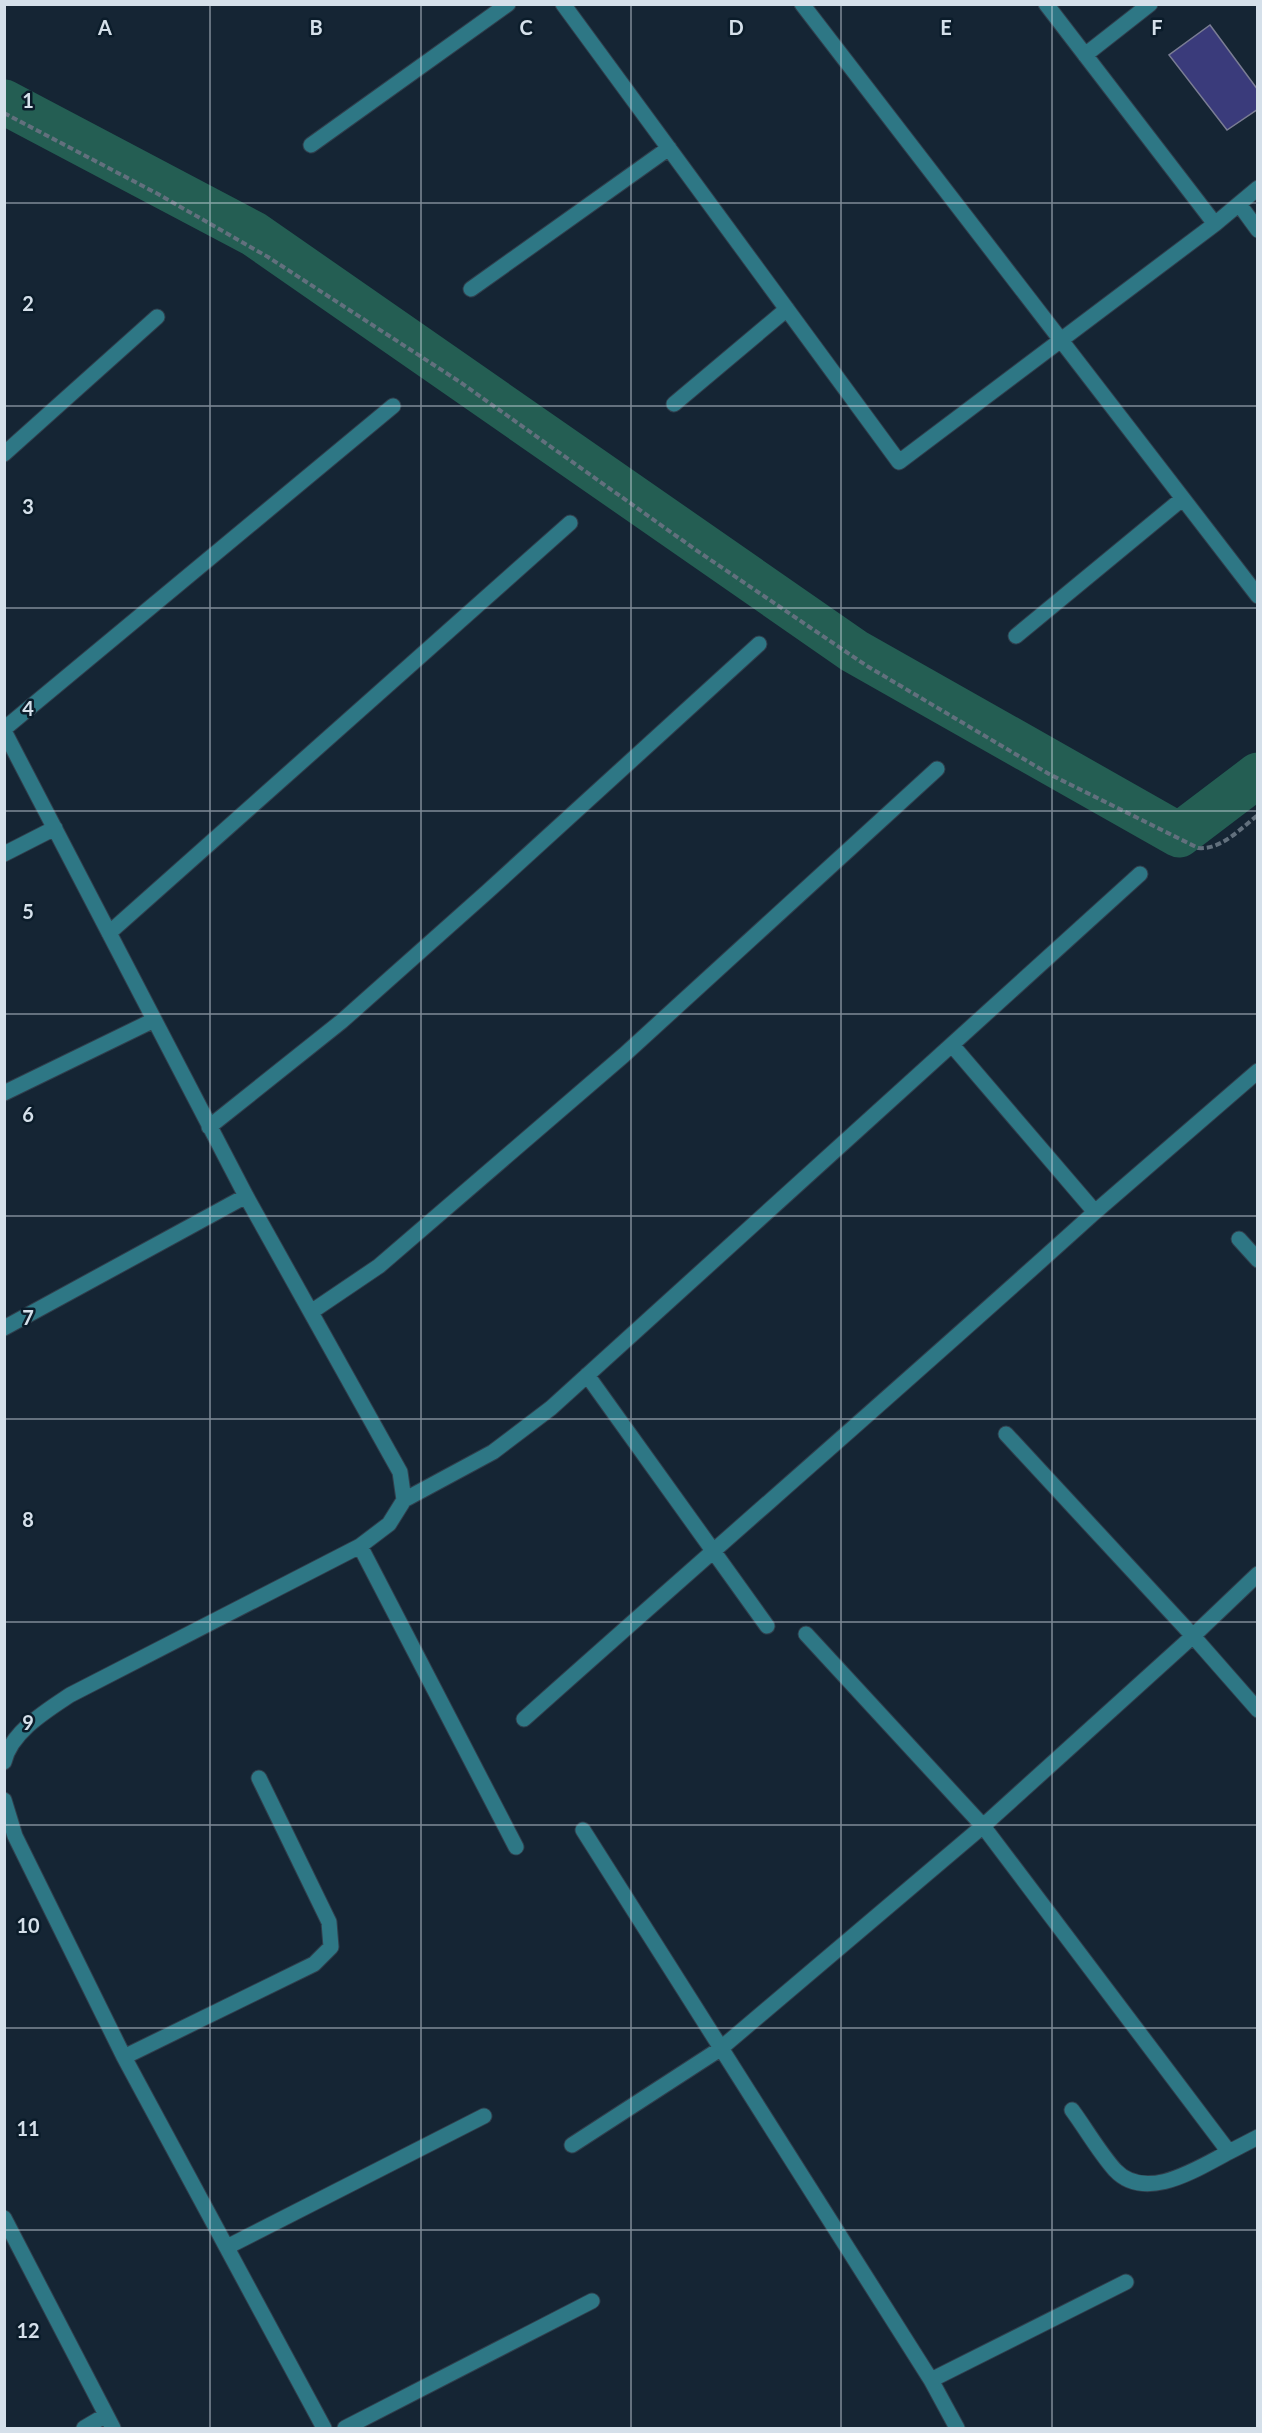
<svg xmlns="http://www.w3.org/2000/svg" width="1262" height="2433" font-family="Lato,sans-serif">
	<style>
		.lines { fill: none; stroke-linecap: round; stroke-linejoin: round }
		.canal { stroke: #245e53; stroke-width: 45 }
		.building { fill: #3a3b7b; stroke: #7a7d94; stroke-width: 1.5 }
		.minor-casing { stroke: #303f4d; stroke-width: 17 }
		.path { stroke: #62707d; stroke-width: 4; stroke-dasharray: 6 3; stroke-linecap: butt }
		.minor { stroke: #2e7785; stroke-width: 15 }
		.grid { fill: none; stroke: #d5e0ea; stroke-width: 1.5; stroke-opacity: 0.55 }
		.grid-label { font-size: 20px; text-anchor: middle; font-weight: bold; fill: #d5e0ea; stroke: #0b1c2a; stroke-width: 5; stroke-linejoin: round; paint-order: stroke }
	</style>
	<rect width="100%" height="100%" fill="#152534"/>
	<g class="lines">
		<path class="canal" d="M4,102L254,234L854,651L1179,835L1258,775"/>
	</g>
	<path class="building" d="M1210,25L1258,90V109L1227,130L1169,55Z"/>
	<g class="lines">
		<g class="minor-casing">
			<path id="minor" d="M563,4L899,462L1215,224L1258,188
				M802,4L1258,596
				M1046,4L1215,224
				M1085,55L1150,4
				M311,145L508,4
				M1239,204L1258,230
				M471,289L669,148
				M674,404L787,309
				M4,454L157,317
				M1016,636L1182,499
				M4,729L393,406
				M4,731L246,1196L400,1472L404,1500L389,1524L360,1546L70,1695C46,1711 11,1732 4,1762
				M4,854L55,828
				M109,933L570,523
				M4,1093L154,1020
				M209,1127L342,1021L487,892L759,644
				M1095,1212L1258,1071
				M1239,1239L1258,1260
				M311,1312L379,1266L624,1055L937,769
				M4,1328L246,1196
				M587,1375L767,1626
				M1006,1434L1193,1636L1258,1710
				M404,1500L493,1452L551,1408L1140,874
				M360,1546L516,1847
				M806,1634L983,1826L1229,2152L1258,2137
				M524,1719C714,1549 906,1383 1095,1212L952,1045
				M4,1800L15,1836L124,2057L324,2428
				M583,1830L931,2380L957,2428
				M124,2057L314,1964L331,1947L329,1922L259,1778
				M1072,2110C1086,2129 1099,2152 1115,2170C1146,2203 1198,2168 1229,2152
				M572,2145L720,2049L983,1826L1193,1636L1258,1574
				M4,2218L113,2428
				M227,2247L484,2116
				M931,2380L1126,2282
				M84,2428L106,2415
				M345,2428L592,2301"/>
		</g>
		<path class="path" d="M4,113L158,194L268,257L460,382L696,550L867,666L1049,774L1198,848C1221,850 1240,829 1258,815"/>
		<use href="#minor" class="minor"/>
	</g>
	<path class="grid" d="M210,4V2428M421,4V2428M631,4V2428M841,4V2428M1052,4V2428M4,203H1258M4,406H1258M4,608H1258M4,811H1258M4,1014H1258M4,1216H1258M4,1419H1258M4,1622H1258M4,1825H1258M4,2028H1258M4,2230H1258"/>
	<g class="grid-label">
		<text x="105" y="35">A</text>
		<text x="316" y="35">B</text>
		<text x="526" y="35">C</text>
		<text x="736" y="35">D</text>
		<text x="946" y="35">E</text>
		<text x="1157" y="35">F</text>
		<text x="28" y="108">1</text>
		<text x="28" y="311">2</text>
		<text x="28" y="514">3</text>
		<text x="28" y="716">4</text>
		<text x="28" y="919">5</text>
		<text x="28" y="1122">6</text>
		<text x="28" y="1325">7</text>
		<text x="28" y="1527">8</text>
		<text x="28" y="1730">9</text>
		<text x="28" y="1933">10</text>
		<text x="28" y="2136">11</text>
		<text x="28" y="2338">12</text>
	</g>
	<rect width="1262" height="2433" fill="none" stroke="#d5e0ea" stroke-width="12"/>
</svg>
